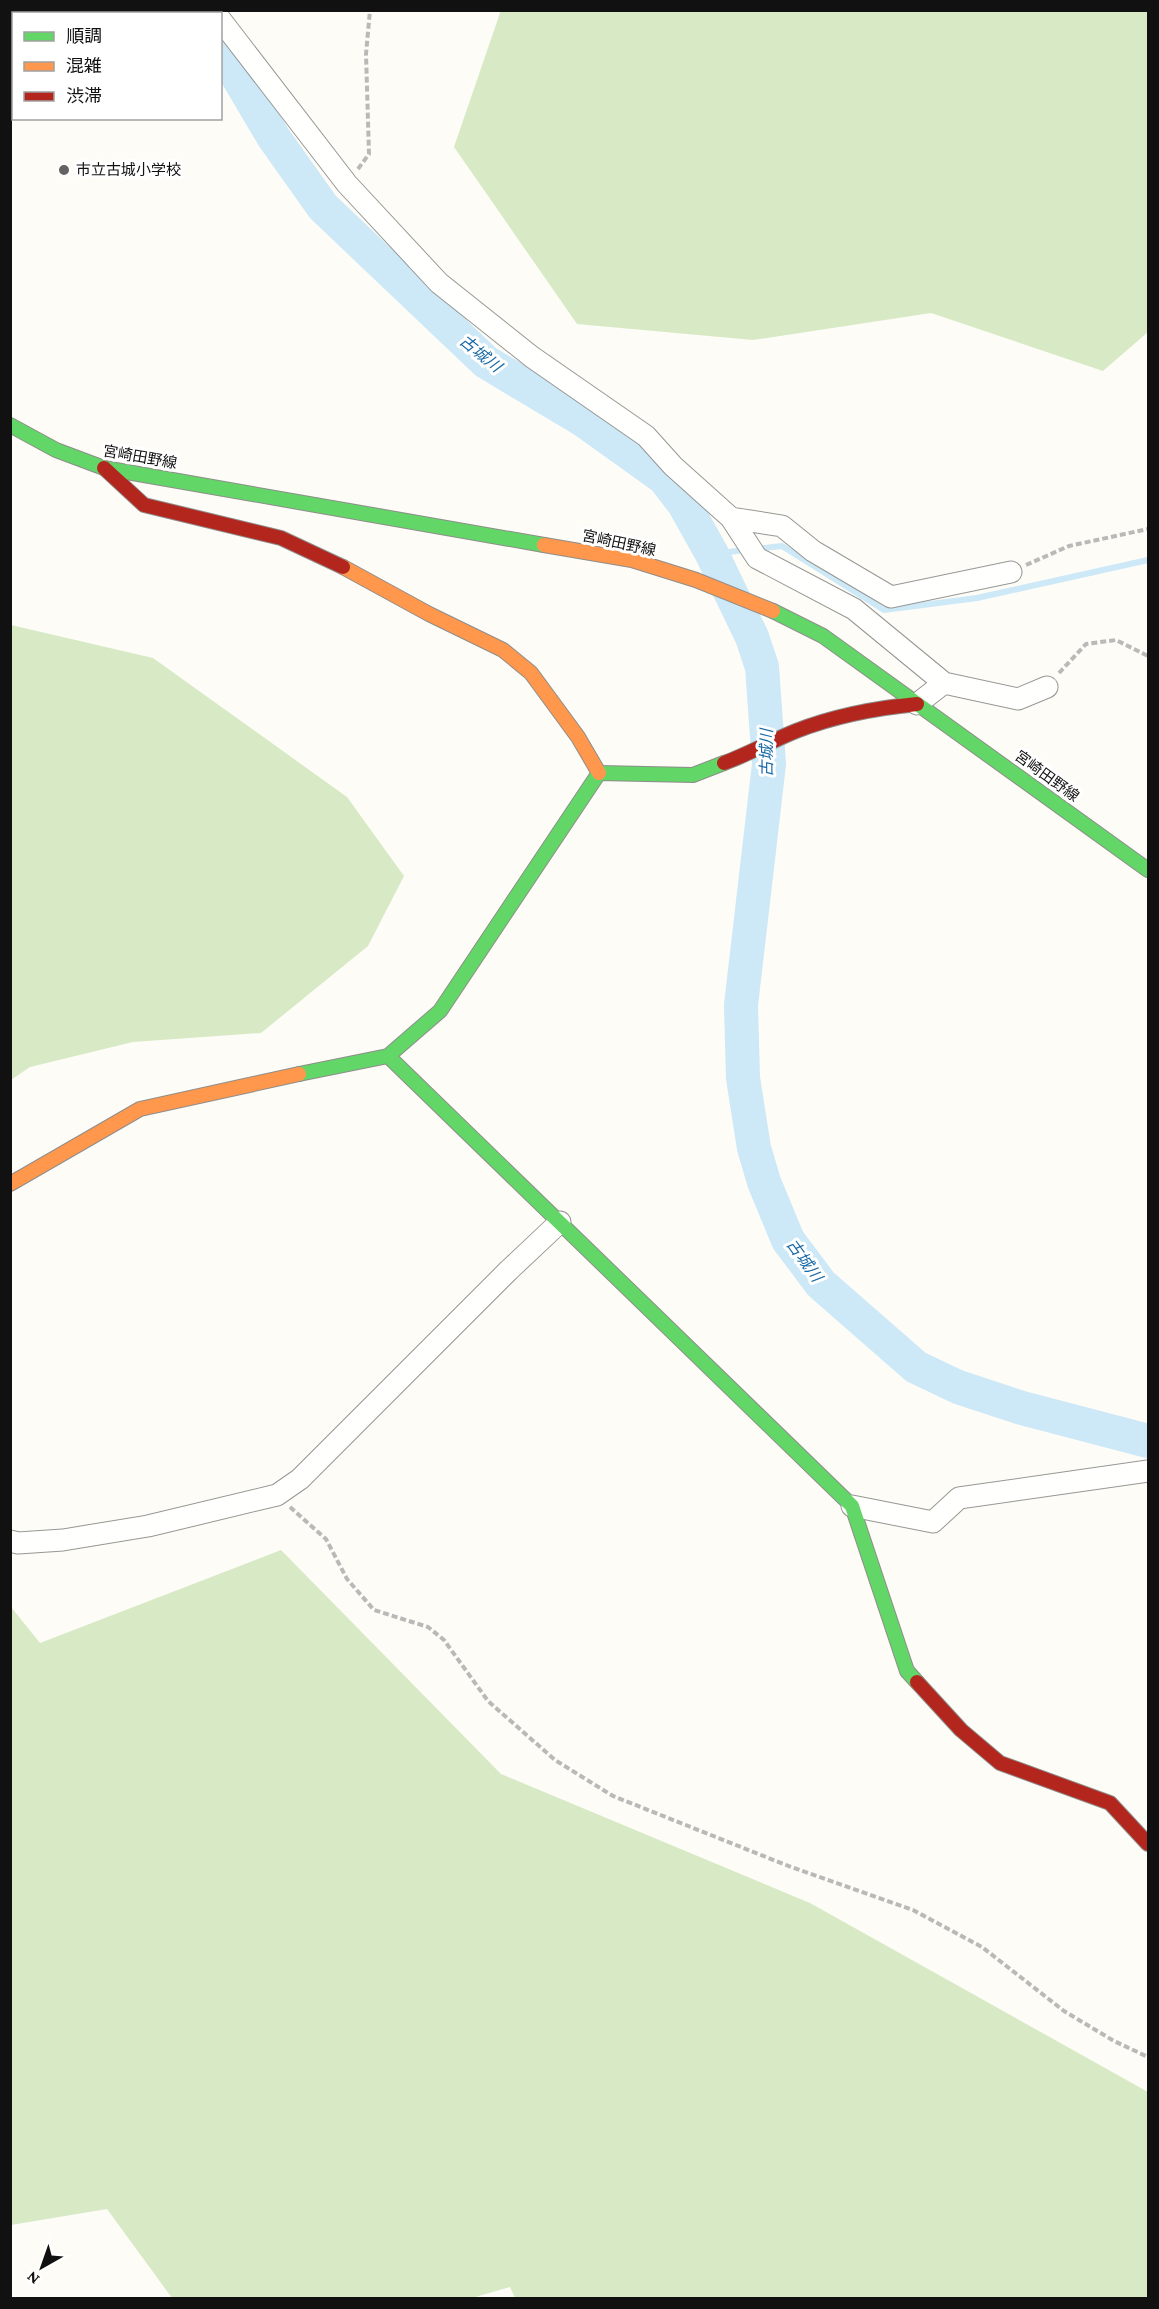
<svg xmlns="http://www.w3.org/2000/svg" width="1159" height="2309" font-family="'Crimson Pro','Noto Sans JP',serif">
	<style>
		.forest { fill: #d8eac5 }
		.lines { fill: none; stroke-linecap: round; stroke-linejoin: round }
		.stream { stroke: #cde8f7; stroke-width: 6 }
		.river { stroke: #cde8f7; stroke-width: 34 }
		.street-casing { stroke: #979795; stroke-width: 23 }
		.fast-casing { stroke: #8e8d8b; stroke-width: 16 }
		.slow-casing { stroke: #8e8d8b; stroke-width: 16 }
		.jam-casing { stroke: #8e8d8b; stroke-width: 16 }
		.path { stroke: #b9b9b8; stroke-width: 4; stroke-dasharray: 6 3; stroke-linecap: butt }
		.street { stroke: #fffffe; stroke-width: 21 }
		.fast { stroke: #63d668; stroke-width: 14 }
		.slow { stroke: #ff974d; stroke-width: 14 }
		.jam { stroke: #b3261e; stroke-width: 14 }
		.poi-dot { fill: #646362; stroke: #fff; stroke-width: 2 }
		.labels { text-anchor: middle; stroke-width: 6; stroke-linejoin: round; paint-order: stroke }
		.poi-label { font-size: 15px; fill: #111; stroke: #fff; text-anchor: start }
		.street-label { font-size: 15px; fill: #111; stroke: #fff }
		.water-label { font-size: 16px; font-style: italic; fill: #1768a6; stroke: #fff }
	</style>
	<rect width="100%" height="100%" fill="#fdfcf7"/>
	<path class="forest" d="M501,10L1148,11V332L1103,371L931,313L753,340L577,324L454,147Z
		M11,625L153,658L347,797L404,876L368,946L261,1033L133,1042L30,1067L11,1080Z
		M281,1550L501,1774L810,1903L1148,2092V2298H515L510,2287L472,2298H172L107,2209L11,2225V1607L40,1643Z"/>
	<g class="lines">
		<path class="stream" d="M755,549L782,546L884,610L977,598L1148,560
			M712,554L745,550"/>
		<path class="river" d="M185,10L188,14
			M220,54L235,72L274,138L323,207L486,362L583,420L664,478L684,504L712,554L752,637L762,667L769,764L741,1005L743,1078L754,1148L764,1182L788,1240L821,1284L916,1367L958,1387L1022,1408L1148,1441"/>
		<g class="street-casing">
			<path id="street" d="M220,19L347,184L439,283L532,357L646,436L673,466L731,518L757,558L854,609L944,683
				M731,518L782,526L813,551L891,597L1011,572
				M917,704L944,683L1018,699L1047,687
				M852,1506L933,1522L959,1498L1148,1471
				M10,1541L18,1543L63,1540L148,1526L277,1495L300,1479L509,1270L560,1222"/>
		</g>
		<g class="fast-casing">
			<path id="fast" d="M10,425L56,450L104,468L544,545
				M773,611L823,636L1148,870
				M388,1056L852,1506L907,1671L917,1682
				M299,1074L388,1056L440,1011L599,773L693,775L724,763"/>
		</g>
		<g class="slow-casing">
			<path id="slow" d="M544,545L632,560L696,580L773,611
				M343,567L429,614L503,650L531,673L578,737L599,773
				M10,1184L140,1109L299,1074"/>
		</g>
		<g class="jam-casing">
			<path id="jam" d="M104,468L144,505L281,538L343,567
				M724,763C749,754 771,741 796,731C834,716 876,708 917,704
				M917,1682L961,1730L1000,1763L1110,1803L1148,1844"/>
		</g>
		<path class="path" d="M358,169L369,154L366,54L370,10
			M1026,565L1069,546L1148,529
			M1059,673L1086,644L1116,640L1148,656
			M290,1507L326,1539L347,1579L374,1610L428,1627L444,1640L488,1701L555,1760L613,1796L791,1867L913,1910L982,1947L1064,2011L1114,2041L1148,2057"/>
		<use href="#street" class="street"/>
		<use href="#fast" class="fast"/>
		<use href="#slow" class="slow"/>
		<use href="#jam" class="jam"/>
	</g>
	<circle class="poi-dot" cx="64" cy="170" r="6"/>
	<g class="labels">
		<g class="poi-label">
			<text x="76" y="175">市立古城小学校</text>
		</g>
		<g class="street-label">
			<text transform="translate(140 457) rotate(10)" y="5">宮崎田野線</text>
			<text transform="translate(619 543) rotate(12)" y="5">宮崎田野線</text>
			<text transform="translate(1047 776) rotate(36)" y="5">宮崎田野線</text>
		</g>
		<g class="water-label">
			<text transform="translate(481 353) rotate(39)" y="6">古城川</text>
			<text transform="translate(766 753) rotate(-90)" y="6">古城川</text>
			<text transform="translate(805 1260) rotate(54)" y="6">古城川</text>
		</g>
	</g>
	<rect width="1159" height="2309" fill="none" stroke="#111111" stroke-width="24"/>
	<rect x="12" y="12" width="210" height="108" fill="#ffffff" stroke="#a0a0a0" stroke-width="1.5"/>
	<rect x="24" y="32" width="30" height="9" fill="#63d668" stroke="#a0a0a0" stroke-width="1.5"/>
	<text x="66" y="42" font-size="18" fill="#111111">順調</text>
	<rect x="24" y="62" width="30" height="9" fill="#ff974d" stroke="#a0a0a0" stroke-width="1.5"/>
	<text x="66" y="72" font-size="18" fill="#111111">混雑</text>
	<rect x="24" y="92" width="30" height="9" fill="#b3261e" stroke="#a0a0a0" stroke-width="1.5"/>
	<text x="66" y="102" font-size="18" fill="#111111">渋滞</text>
	<g transform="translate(42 2267) rotate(220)" stroke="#ffffff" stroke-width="4.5" paint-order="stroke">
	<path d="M0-4.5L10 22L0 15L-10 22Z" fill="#111111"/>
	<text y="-9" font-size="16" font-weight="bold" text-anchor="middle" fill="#111111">N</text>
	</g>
</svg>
